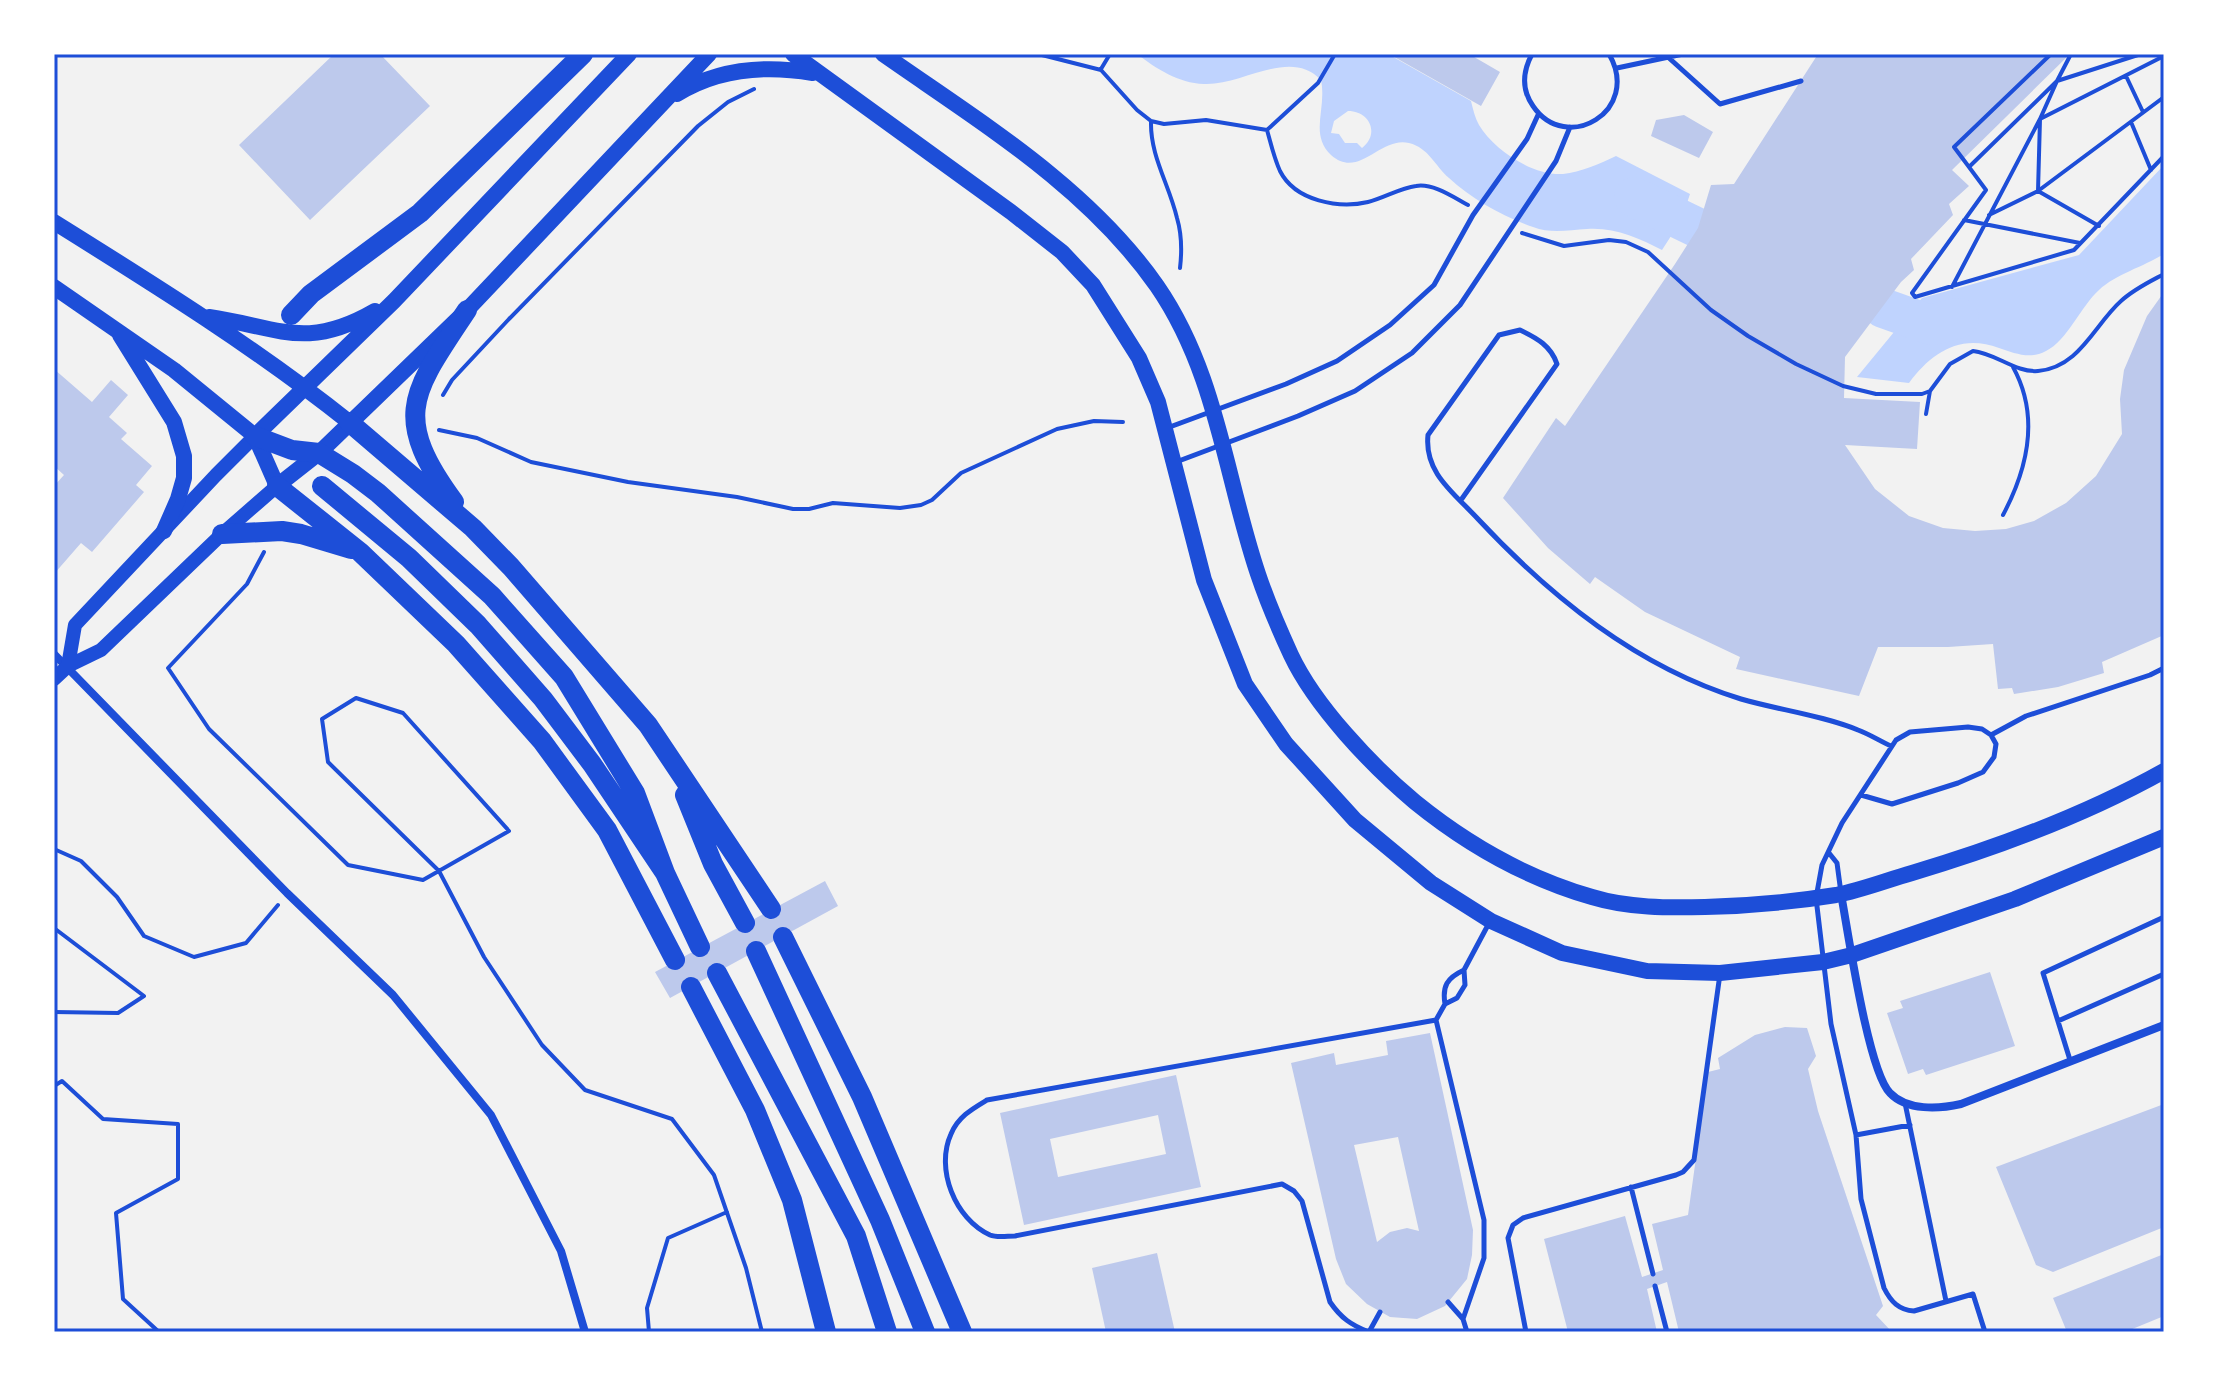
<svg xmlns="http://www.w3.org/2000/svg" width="2218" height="1386" font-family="Karla,sans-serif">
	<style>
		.water { fill: #bfd3fe; fill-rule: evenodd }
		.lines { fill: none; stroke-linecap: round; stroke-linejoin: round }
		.river { stroke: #bfd3fe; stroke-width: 40 }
		.building { fill: #bdc9ec; fill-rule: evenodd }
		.path { stroke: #1d4ed8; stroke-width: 4 }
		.service { stroke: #1d4ed8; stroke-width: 5 }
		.minor { stroke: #1d4ed8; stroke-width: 8 }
		.tertiary { stroke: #1d4ed8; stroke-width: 14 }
		.secondary { stroke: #1d4ed8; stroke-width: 16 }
		.motorway { stroke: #1d4ed8; stroke-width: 20 }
		.neatline { fill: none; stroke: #1d4ed8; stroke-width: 3 }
	</style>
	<rect width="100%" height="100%" fill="#f2f2f2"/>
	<path class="water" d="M1137,54H1388L1471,101C1473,109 1475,118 1479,125C1494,150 1533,176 1563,174C1581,172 1599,164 1616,156L1690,194L1687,203L1691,205L1662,250C1639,238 1614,227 1587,229C1569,230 1551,234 1533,227C1503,217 1472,199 1449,178C1435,166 1429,148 1409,143C1380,136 1359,180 1331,155C1309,134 1327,109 1321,80C1290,47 1242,86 1204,84C1178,83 1157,69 1137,54ZM1348,111C1370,111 1380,134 1362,148L1357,143H1345L1339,134L1331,133L1334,121Z
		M2164,165V254C2143,267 2116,274 2099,290C2081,306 2067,341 2046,351C2030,360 2014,353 1999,348C1960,333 1931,353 1909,383L1857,377L1922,298L2079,255Z"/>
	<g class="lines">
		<path class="river" d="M1634,197L1698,228
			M1883,308L1931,325L1959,318"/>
	</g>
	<path class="building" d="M334,54H380L430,106L310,220L239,145Z
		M1389,54H1469L1500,72L1481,106Z
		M1818,54H2070L1952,170L1969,186L1949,204L1953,215L1911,259L1914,270L1901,282L1845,357L1844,398L1920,402L1917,449L1845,445L1875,489L1909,516L1943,528L1975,531L2006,529L2034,521L2066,503L2096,476L2122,434L2120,399L2124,370L2147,316L2164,292V635L2102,662L2104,673L2058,687L2014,694L2012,688L1998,689L1993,644L1948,647H1878L1859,696L1736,669L1740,657L1645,612L1595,577L1590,584L1548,548L1503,498L1556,418L1565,426L1675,264L1698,228L1711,185L1734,184Z
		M1684,115L1713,132L1699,158L1651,136L1656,120Z
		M54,369L92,402L111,380L128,395L109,417L127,433L121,439L152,466L136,485L144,492L92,552L81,543L54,574V486L64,475L54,466Z
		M825,881L838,906L670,998L655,972Z
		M1990,972L2015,1046L1926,1075L1923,1069L1908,1074L1887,1013L1903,1008L1900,1001Z
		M1785,1027L1807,1028L1816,1056L1808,1069L1818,1111L1883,1306L1876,1315L1892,1332H1679L1667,1282L1647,1289L1657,1332H1568L1544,1239L1625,1216L1642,1277L1663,1270L1652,1224L1688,1215L1708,1072L1720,1069L1718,1058L1755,1035Z
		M1430,1033L1473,1230L1472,1255L1467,1279L1445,1306L1417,1319L1390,1317L1367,1304L1346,1284L1336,1259L1291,1063L1334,1053L1336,1065L1388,1055L1386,1041ZM1398,1137L1419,1231L1407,1228L1390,1232L1377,1242L1354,1145Z
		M1176,1075L1201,1187L1024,1225L1000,1113ZM1158,1115L1166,1154L1058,1177L1050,1139Z
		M2164,1104V1227L2053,1272L2036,1265L1996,1167Z
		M1157,1253L1175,1332H1106L1092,1268Z
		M2164,1254V1316L2125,1332H2067L2053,1298Z"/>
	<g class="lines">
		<path class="path" d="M1038,54L1101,70L1137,110L1151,121L1164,124L1206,120L1267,130L1318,83L1335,54
			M2071,54L2057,81L1969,167L1986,190L1912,293L1915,297L2074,250L2164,156
			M1101,69L1110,54
			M2126,76L2143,112
			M1151,121C1150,156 1169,184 1177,218C1182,235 1182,251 1180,268
			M2131,122L2151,170
			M1267,130C1271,144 1274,158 1280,171C1295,201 1339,209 1368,202C1384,198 1400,188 1416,186C1433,183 1453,197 1468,205
			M1969,167L1954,147L2051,54
			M1989,215L2038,191L2164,97
			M1964,220L2080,243
			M2099,226L2038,191L2040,119L2057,81L2141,54
			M1522,233L1564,246L1609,240L1626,242L1648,252L1711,310L1748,336L1796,364L1843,386L1876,394H1922L1930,391L1950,364L1973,351C1995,353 2016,373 2038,371C2080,367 2094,325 2121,301C2134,289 2149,282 2164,274
			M1952,287L2040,119L2164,56
			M443,395L452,380L509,319L698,126L728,102L754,89
			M1926,414L1930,391
			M439,430L477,438L531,462L628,482L737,497L793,509H809L833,503L900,508L921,505L932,500L961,473L1057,429L1094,421L1123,422
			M2003,515C2028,468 2040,416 2013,367
			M264,552L247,584L168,668L209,729L348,865L423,880L509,831L403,713L356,698L322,719L328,762L439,871L484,957L542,1045L585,1090L672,1119L714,1175L746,1268L762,1332
			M54,849L81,861L117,897L144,936L194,957L246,943L278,905
			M54,928L144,996L118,1013L54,1012
			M54,1086L62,1081L103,1119L178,1124V1179L116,1213L123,1299L159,1332
			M649,1332L647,1308L668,1238L727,1212"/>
		<path class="service" d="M1532,54C1523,71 1521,89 1533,106C1566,155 1642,111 1609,54
			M1670,54L1669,58L1720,104L1801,81
			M1617,68L1683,54
			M1167,428L1286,384L1337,361L1390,325L1434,285L1473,215L1527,139L1538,115
			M1176,462L1298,416L1355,391L1412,353L1460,305L1556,161L1570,127
			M1461,500L1557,364C1551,346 1537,338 1520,330L1499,335L1428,435C1424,473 1454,493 1478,519C1551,597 1637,667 1741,699C1779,710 1821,715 1858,730C1869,734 1880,741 1891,746
			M1991,735L2026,716L2150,675L2164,668
			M1861,795L1892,804L1958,783L1983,772L1994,757L1996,744L1991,735L1982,729L1968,727L1910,732L1896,740L1842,823L1822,865L1816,898L1831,1024L1856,1135L1861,1199L1884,1288C1891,1302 1899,1310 1914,1311L1973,1294L1985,1332
			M1829,853L1837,863L1841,893
			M1445,1004C1442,986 1447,978 1464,970
			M2058,1021L2164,974
			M2070,1060L2043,973L2164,917
			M1905,1103L1946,1301
			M1856,1135L1910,1125
			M1631,1187L1653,1274
			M1655,1286L1667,1332
			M1448,1302L1463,1319L1467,1332
			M1463,1319L1484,1258V1220L1436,1020L1445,1004L1457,998L1465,985L1464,970L1488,925
			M1369,1332C1351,1325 1341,1318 1330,1302L1302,1201L1294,1191L1282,1184L1015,1236C1007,1236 997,1238 990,1235C955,1219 935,1169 951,1134C958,1117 972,1109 987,1100L1436,1020
			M1369,1332L1380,1312
			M1526,1332L1508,1238L1513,1225L1523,1218L1676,1175L1683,1172L1694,1160L1720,974"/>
		<path class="minor" d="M54,654L287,893L393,995L491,1115L561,1251L585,1332
			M1841,894C1848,931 1868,1071 1890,1093C1907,1111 1939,1109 1961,1104L2164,1025"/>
		<path class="tertiary" d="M68,666L75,625L216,475L255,436
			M54,679L68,666L101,650L222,534L277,486"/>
		<path class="secondary" d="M793,54L1011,212L1062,252L1093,285L1139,358L1158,402L1204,580L1245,684L1286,744L1355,820L1431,883L1491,921L1562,953L1647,971L1720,973L1823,962L1852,955L2015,899L2164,837
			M883,54C980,122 1088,187 1157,286C1217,373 1225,476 1258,574C1267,601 1279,629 1291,655C1315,706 1372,766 1415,802C1468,845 1526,878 1592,897C1628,908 1668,908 1705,907C1748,906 1793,902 1836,895C1862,890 1887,880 1912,873C1996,848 2087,814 2164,771
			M677,94C719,68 766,65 813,73
			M54,222C155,285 256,348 349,422
			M54,287L174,370L255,436L277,486L319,453L467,310L709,54
			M209,317C278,327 306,351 375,311
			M120,335L174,422L184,456V478L178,499L164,531
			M255,436L394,301L629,54"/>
		<path class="motorway" d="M291,315L311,294L420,213L583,54
			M349,422L473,528L511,567L583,650L648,725L771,909
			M255,436L292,450L319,453L353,474L378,493L492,596L564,677L635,793L665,873
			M277,486L360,552L456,644L542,741L607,830L675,960
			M322,486L409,558L478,625L543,699L592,764L665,873L700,947
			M454,502C390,415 413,392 467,310
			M222,534L282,531L301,534L351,549
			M685,795L713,864L745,923
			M783,937L862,1097L962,1332
			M756,951L880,1220L925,1332
			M717,973L856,1236L887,1332
			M691,987L755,1110L792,1200L826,1332"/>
	</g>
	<rect width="2218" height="1386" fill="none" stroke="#ffffff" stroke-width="112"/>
	<rect x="56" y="56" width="2106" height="1274" class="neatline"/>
</svg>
